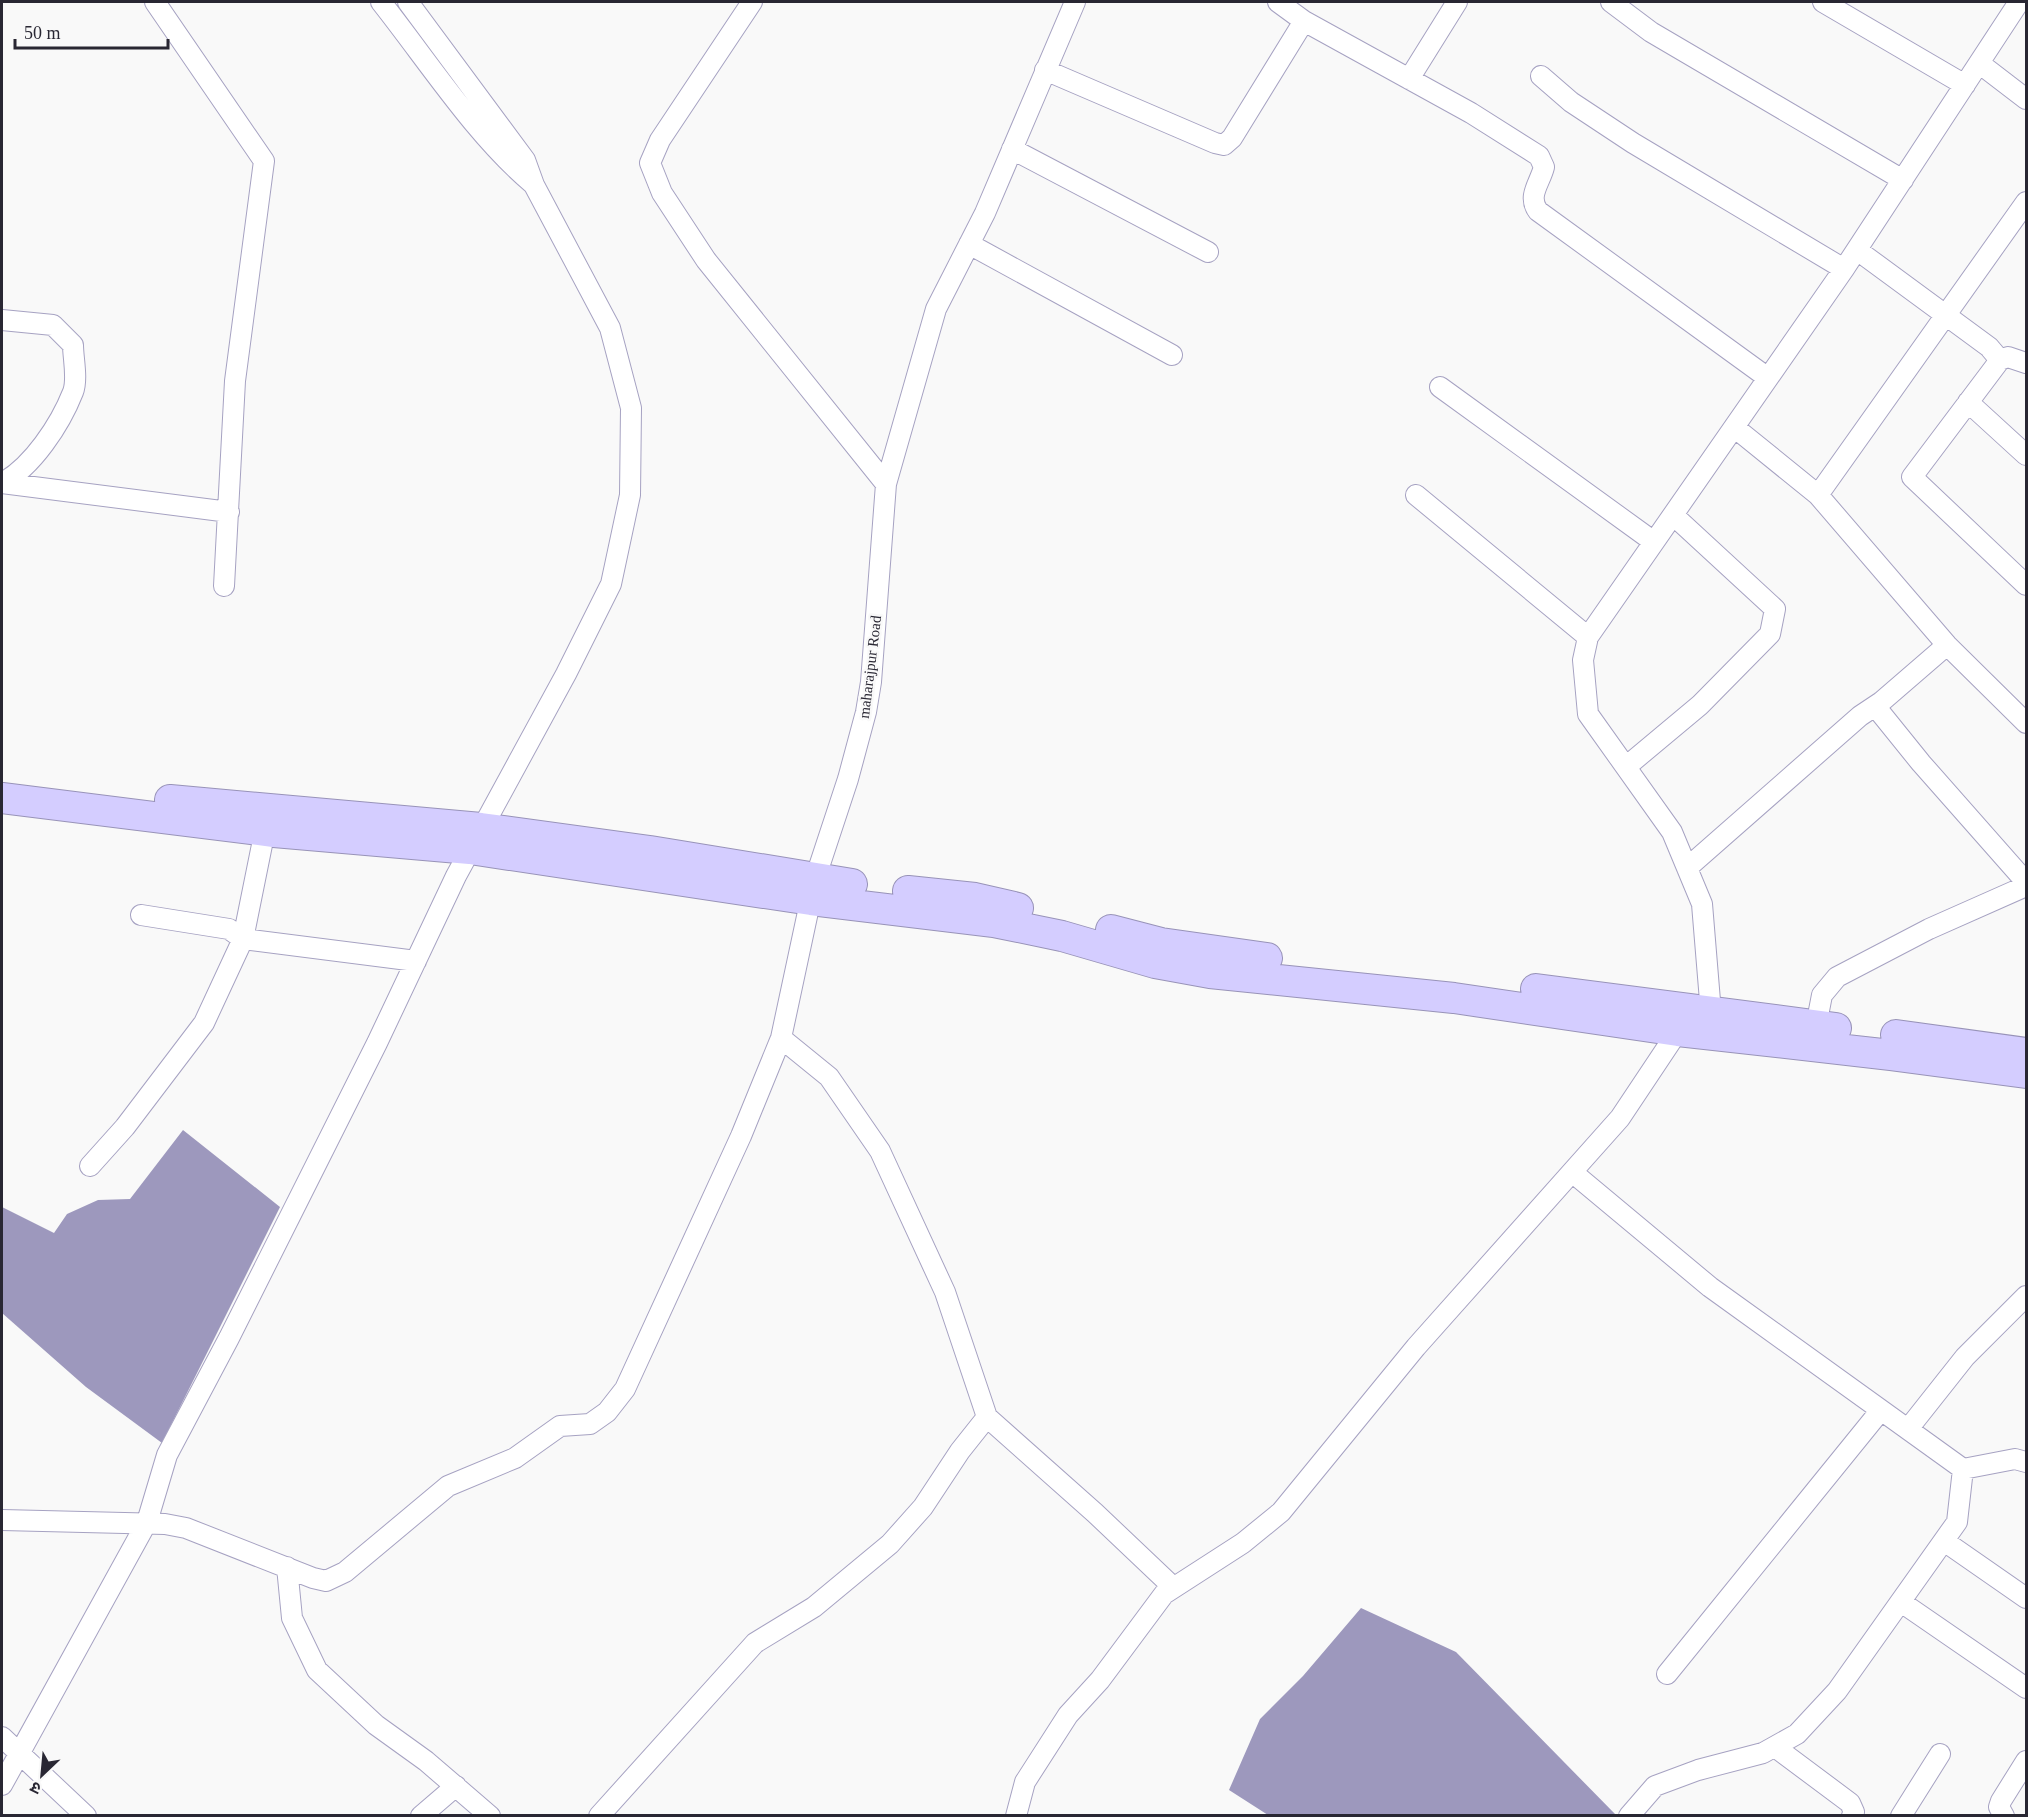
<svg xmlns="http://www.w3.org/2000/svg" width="2028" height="1817" font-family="'Times New Roman','Noto Sans Devanagari',serif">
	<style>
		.water { fill: #9d98bd }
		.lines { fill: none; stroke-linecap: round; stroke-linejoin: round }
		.minor-casing { stroke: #a6a2c2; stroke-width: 22 }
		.highway-casing { stroke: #9893b8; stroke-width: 32 }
		.minor { stroke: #fff; stroke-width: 20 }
		.highway { stroke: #d4cdff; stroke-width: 30 }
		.labels { text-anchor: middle; stroke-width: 5; stroke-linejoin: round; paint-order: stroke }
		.street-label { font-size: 15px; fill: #292733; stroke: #f9f9f9 }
	</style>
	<rect width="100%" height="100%" fill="#f9f9f9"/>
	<path class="water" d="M183,1130L280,1207L162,1443L86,1387L2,1313V1207L54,1233L67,1214L98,1200L130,1199Z
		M1361,1608L1456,1652L1616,1815H1268L1229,1790L1260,1719L1303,1676Z"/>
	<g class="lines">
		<g class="minor-casing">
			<path id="minor" d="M155,2L264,161L235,381L224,586
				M381,2C427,60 476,136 532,183
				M752,2L660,140L650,163L662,193L706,260L886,484
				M1075,2L985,213L936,309L886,484L871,682L866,712L848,779L815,879L781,1038L829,1077L880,1151L945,1292L987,1417L1095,1513L1173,1587
				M1278,2L1304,21L1471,113L1539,156L1544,167C1540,183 1527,196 1538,211L1768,378
				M1611,2L1651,32L1903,180
				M1823,2L1965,85
				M1979,63L2026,99
				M1045,70L1215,143L1224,145L1232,138L1304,21
				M1541,76L1571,102L1633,143L1844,269
				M1409,79L1457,2
				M1012,149L1208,252
				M969,244L1172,355
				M1857,250L1989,347L2000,360
				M2,320L53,325L73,345C73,358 78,379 73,392C60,425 32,467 2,483
				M2026,363L2008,357L2000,360L1912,477L2026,585
				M1440,387L1654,542
				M1968,402L2026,455
				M1734,427L1818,495L1947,645L2026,723
				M2,483L229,512
				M1416,495L1588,637
				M1818,495L2026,202
				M1875,706L1921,763L2026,882
				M1627,766L1700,705L1770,634L1775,609L1673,515
				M267,820L243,939L416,961
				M1687,868L1860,716L1881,702L1947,645
				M1711,1013L1702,904L1672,832L1588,714L1583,660L1588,637L1844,269L2019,2
				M1816,1026L1822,995L1837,977L1929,929L2026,886
				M90,1166L125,1127L204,1023L243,939L229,929L141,915
				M1572,1172L1710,1287L1963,1469L2015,1459L2026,1462
				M1908,1429L1965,1357L2026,1296
				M2,1520L165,1524L186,1528L313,1578L326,1581L345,1572L448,1486L515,1458L560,1426L590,1424L607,1412L625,1389L741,1136L781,1038
				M1944,1541L2026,1598
				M287,1567L292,1618L317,1670L376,1725L426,1761L490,1816
				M1901,1602L2026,1688
				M1667,1674L1881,1410
				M2,1737L86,1816
				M1775,1747L1850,1803L1854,1812L1852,1816
				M2,1785L147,1522L167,1455L229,1338L377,1043L456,876L566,674L611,584L630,495L631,408L610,328L534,185L525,160L408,2
				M421,1816L456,1786
				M599,1816L755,1643L814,1607L890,1544L923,1507L960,1451L987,1417
				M1016,1816L1025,1782L1068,1715L1100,1680L1164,1594L1243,1543L1281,1512L1416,1347L1620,1118L1684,1022
				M1629,1816L1655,1786L1698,1770L1763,1753L1797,1734L1837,1691L1957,1522L1963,1469
				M1901,1816L1940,1754
				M2004,1816L1999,1807L2001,1801L2026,1761"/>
		</g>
		<g class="highway-casing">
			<path id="highway" d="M2,798L274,832L470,849L811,900L994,922L1062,936L1155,963L1210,973L1454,998L1678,1031L1891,1055L2026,1073
				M170,800L481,828L650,851L852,884
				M908,891L975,898L1018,908
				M1111,930L1161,943L1267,958
				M1536,989L1836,1028
				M1896,1035L2026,1053"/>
		</g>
		<use href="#minor" class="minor"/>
		<use href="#highway" class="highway"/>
	</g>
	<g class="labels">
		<g class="street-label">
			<text transform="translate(870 667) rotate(-83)" y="5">maharajpur Road</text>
		</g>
	</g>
	<rect width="2028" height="1817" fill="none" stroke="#292733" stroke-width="6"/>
	<g transform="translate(42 1775) rotate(206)" stroke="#f9f9f9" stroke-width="4.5" paint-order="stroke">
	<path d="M0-4.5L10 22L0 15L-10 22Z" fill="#292733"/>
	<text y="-9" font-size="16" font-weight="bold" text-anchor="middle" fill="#292733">उ</text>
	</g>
	<path d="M15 39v9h153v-9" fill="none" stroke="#292733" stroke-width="3"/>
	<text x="24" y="39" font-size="18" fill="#292733" stroke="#f9f9f9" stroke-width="4.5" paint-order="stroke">50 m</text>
</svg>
